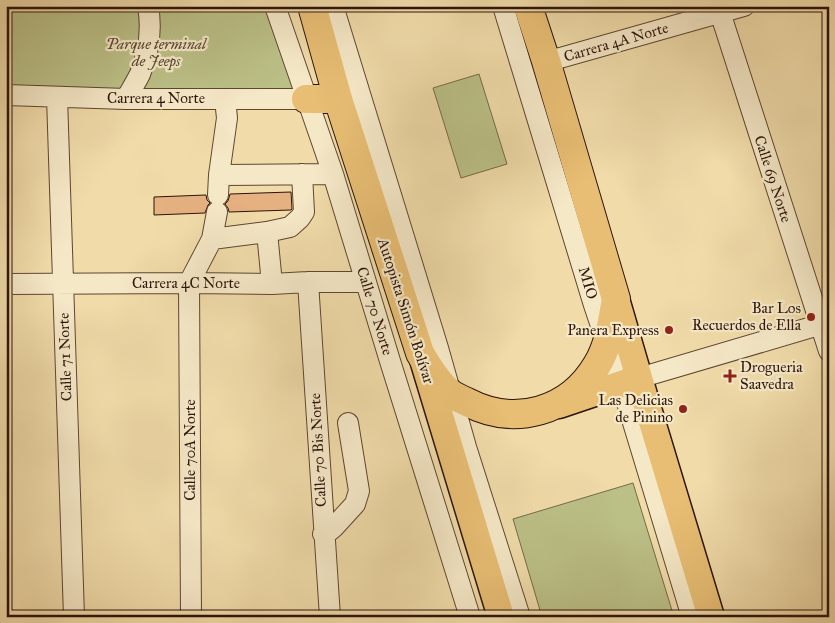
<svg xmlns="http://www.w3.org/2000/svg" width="835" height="623" font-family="'IM FELL Great Primer',serif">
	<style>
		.green { fill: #bbc087; stroke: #746a49 }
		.building { fill: #e6b181; stroke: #2c140b }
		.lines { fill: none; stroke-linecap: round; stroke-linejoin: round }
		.minor-casing { stroke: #5d4632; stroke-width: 22 }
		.major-casing { stroke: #2c140b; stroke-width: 29 }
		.highway-casing { stroke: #2c140b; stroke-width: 30 }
		.minor { stroke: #f5e8c7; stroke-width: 20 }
		.major { stroke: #e8be74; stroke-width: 26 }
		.highway { stroke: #e8be74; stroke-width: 28 }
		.poi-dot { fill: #8f2418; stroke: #f5e8c7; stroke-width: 2 }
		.labels { text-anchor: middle; stroke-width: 4.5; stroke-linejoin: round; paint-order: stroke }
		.street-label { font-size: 15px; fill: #2c140b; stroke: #f5e8c7 }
		.park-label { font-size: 15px; font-style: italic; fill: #574830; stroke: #f5e8c7 }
		.poi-label { font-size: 15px; fill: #2c140b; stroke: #f5e8c7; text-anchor: end }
	</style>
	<rect width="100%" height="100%" fill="#f0dba9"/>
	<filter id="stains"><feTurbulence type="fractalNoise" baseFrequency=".004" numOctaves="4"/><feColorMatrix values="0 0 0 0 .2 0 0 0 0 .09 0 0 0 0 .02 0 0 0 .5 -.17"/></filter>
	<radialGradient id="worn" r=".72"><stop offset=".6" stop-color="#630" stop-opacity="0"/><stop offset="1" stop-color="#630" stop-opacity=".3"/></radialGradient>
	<path class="green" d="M6,6H275L306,99L6,95Z
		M479,74L507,164L461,178L433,88Z
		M633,483L674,617H542L513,519Z"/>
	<path class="building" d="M291,192L292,209L291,210L229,212L228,208L225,204L228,201L230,194Z
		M206,195L207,200L210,203L208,205L205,213L154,215V197Z"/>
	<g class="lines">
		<g class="minor-casing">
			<path id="minor" d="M275,6L333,174L390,361L470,617
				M333,6L438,348L466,447L520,617
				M503,6L594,305L628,406L692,617
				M718,6L829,351
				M546,61L560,58L744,6
				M6,95L126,99H306
				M57,97L74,617
				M126,99C131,90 136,82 140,74C149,52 152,29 148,6
				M219,175L333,174
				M218,195L219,175L227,118L225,99
				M217,212L212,239L267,232L290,227L300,218L304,212L302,174
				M267,232L272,284
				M308,282L330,617
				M6,284L189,283L272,284L308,282H366
				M639,378L829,322
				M323,534L328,532L334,527L355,504L359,491L348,423
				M191,617L189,283L212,239"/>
		</g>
		<g class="major-casing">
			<path id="major" d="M616,299L646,402L711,617
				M424,363L501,617
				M559,405L639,378"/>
		</g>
		<g class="highway-casing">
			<path id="highway" d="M312,6L338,99L420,353C428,367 437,382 450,393C455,397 461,399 467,402C515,427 569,412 597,365C609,345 612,322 616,299L546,61L528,6
				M306,99H338"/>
		</g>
		<use href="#minor" class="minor"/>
		<use href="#major" class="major"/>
		<use href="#highway" class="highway"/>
	</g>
	<g class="poi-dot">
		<circle cx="811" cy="317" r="5"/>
		<circle cx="669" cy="330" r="5"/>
		<path d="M727.5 368.5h5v5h5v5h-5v5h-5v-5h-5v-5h5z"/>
		<circle cx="683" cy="409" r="5"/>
	</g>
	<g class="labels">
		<g class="street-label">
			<text transform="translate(616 42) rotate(-16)" y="5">Carrera 4A Norte</text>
			<text x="156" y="103">Carrera 4 Norte</text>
			<text transform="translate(773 179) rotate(72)" y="5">Calle 69 Norte</text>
			<text x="186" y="288">Carrera 4C Norte</text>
			<text transform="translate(588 283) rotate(73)" y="5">MIO</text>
			<text transform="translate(375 311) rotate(73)" y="5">Calle 70 Norte</text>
			<text transform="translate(406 311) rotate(72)" y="5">Autopista Simón Bolívar</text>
			<text transform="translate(65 357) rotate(-92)" y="5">Calle 71 Norte</text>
			<text transform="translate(190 450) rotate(-90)" y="5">Calle 70A Norte</text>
			<text transform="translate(318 450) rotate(-93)" y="5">Calle 70 Bis Norte</text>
		</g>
		<g class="park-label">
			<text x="156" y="49">Parque terminal<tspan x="156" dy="17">de Jeeps</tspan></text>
		</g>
		<g class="poi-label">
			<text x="801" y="313">Bar Los<tspan x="801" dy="17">Recuerdos de Ella</tspan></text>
			<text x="659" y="335">Panera Express</text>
			<text x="740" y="372" text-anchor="start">Drogueria<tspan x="740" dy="17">Saavedra</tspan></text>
			<text x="673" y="405">Las Delicias<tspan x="673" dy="17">de Pinino</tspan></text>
		</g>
	</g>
	<rect width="835" height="623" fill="none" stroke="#f0dba9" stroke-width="25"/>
	<rect x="8" y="8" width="820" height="608" fill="none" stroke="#2c140b" stroke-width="2.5"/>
	<rect x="12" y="12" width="810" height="598" fill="none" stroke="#2c140b"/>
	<rect width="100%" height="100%" filter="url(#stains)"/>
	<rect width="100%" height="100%" fill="url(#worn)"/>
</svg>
